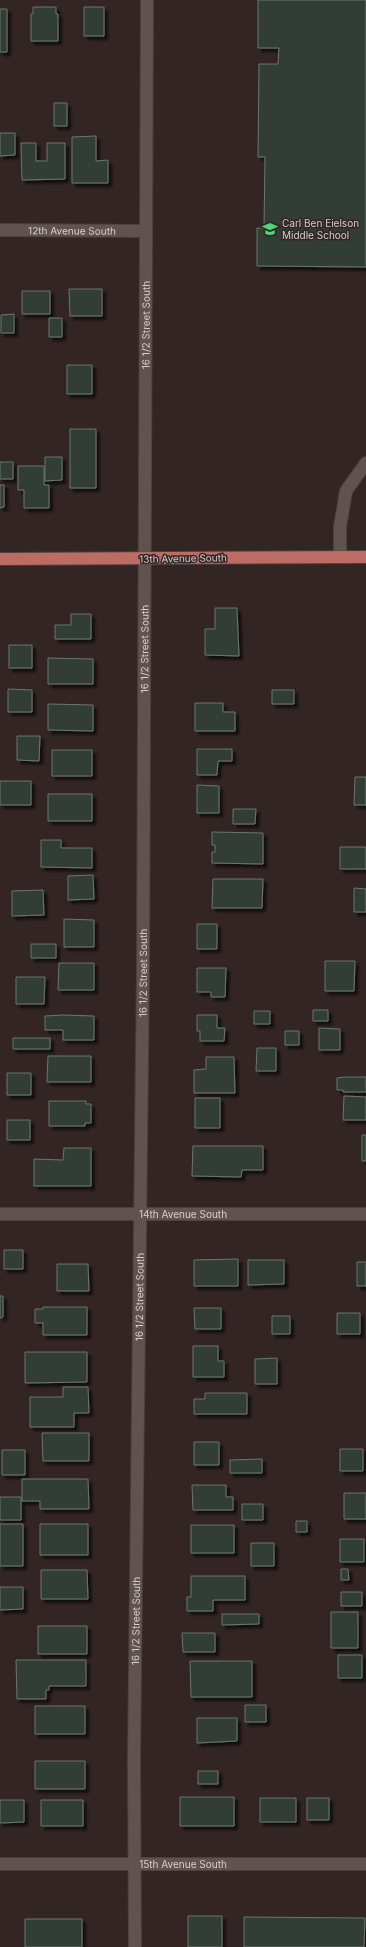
<svg xmlns="http://www.w3.org/2000/svg" width="366" height="1947" font-family="Inter,sans-serif">
	<style>
		.building { fill: #333e35; stroke: #6b776d; filter: url(#shadow) }
		.lines { fill: none; stroke-linecap: round; stroke-linejoin: round }
		.minor-casing { stroke: #4b403f; stroke-width: 14 }
		.major-casing { stroke: #4b403f; stroke-width: 14 }
		.minor { stroke: #60524f; stroke-width: 12 }
		.major { stroke: #bd6c63; stroke-width: 12 }
		.labels { text-anchor: middle; stroke-width: 3; stroke-linejoin: round; paint-order: stroke }
		.poi-label { font-size: 10px; fill: #d8cfce; stroke: #322524; text-anchor: start }
		.street-label { font-size: 10px; fill: #d8cfce; stroke: #322524 }
	</style>
	<defs>
		<filter id="shadow"><feDropShadow dx="3.5" dy="3.5" stdDeviation="1" flood-color="#0009"/></filter>
	</defs>
	<rect width="100%" height="100%" fill="#322524"/>
	<path class="building" d="M258,0H366V267L257,266V228H264L265,157H258L259,64H278L279,48H258Z
		M33,7H56V14H58V41H31V14H33Z
		M84,7H104V36H84Z
		M0,9H7V52H0Z
		M54,103H67V126H54Z
		M0,133H15V155L0,156Z
		M96,136V161L108,160V183H72V137Z
		M21,143H36V161H47V143H65V179L22,180Z
		M69,289H102V316H70Z
		M22,291H50V314H22Z
		M14,314V333H1V315Z
		M49,318H62V337H49Z
		M67,365H92V394H67Z
		M70,429H96V488H70Z
		M45,457H62V480L45,481Z
		M0,462H13V479H0Z
		M18,466H44V485H49V508H24V490H18Z
		M0,485H4V507L0,508Z
		M215,608H237L239,656L205,655V629H215Z
		M71,614H91V639H55V625H71Z
		M9,645H32V668H9Z
		M48,658L93,659V684H48Z
		M8,689L32,690V712H8Z
		M272,690H294V704H272Z
		M195,703H223V712H235V731H195Z
		M48,704L93,705V731L48,730Z
		M17,736H40L39,761L17,760Z
		M197,749H232V761H218L217,775H197Z
		M52,750H92V776H52Z
		M355,777H366V805H354Z
		M0,781H31V805H0Z
		M197,785L219,786V813H197Z
		M48,794H92V821H48Z
		M233,809H256L255,824H233Z
		M212,832L263,833V864L212,863V852H215V845H212Z
		M41,840H61V848H92V868L41,867Z
		M340,847H366V869H340Z
		M93,875L94,899L68,900V876Z
		M213,879H263L262,908H212Z
		M354,888L366,889V912H354Z
		M43,890L44,915L12,916V891Z
		M64,919L94,920V947H64Z
		M197,924H217V949H197Z
		M31,944H56V958H31Z
		M325,961H355L354,991H325Z
		M59,963H94V990H58Z
		M197,968H226L225,997H211V992H197Z
		M16,977H45L44,1004H16Z
		M313,1010H328V1021H313Z
		M254,1011H270V1024H254Z
		M63,1015L94,1016V1040H63V1030H45V1016Z
		M197,1015H217V1028H225L224,1041H200V1031H197Z
		M319,1028L340,1029V1050H319Z
		M285,1031H299V1045H285Z
		M13,1038H50V1049H13Z
		M257,1048H276V1071H256Z
		M48,1056H91V1082H47Z
		M206,1057H234L235,1093H194V1070L206,1069Z
		M7,1073H31V1095H7Z
		M344,1077H366V1092H343V1090H337V1078Z
		M344,1096L366,1097V1120H343Z
		M195,1098H220V1128H195Z
		M49,1101H86V1104H91V1123H85V1126H49Z
		M7,1120H30V1140H7Z
		M362,1135H366V1161H362Z
		M193,1146H263V1170H242L241,1177L192,1176Z
		M64,1148H91V1186H34V1159L63,1160Z
		M4,1250H23V1269H4Z
		M238,1259V1286H194V1260Z
		M248,1260H284V1284L248,1285Z
		M357,1262H366V1286H357Z
		M57,1264H88L89,1291H57Z
		M0,1296H3V1317L0,1318Z
		M43,1307H87V1335H43V1323H35V1309H43Z
		M194,1308H221V1329H195Z
		M337,1313H360V1334H337Z
		M272,1316H290V1334H272Z
		M193,1346H218V1361H224V1377H193Z
		M25,1352H87V1382L25,1383Z
		M277,1358V1384H255V1359Z
		M63,1387H88L89,1413H74V1427H30V1397H63Z
		M205,1393H247V1414H194V1399H205Z
		M42,1433H89V1461H43Z
		M194,1442H219V1465H194Z
		M340,1449H363V1471H340Z
		M2,1450H25V1475H2Z
		M262,1459V1473H230V1460Z
		M22,1479H88L89,1509H40V1501H22Z
		M192,1485H226V1497H233V1510H193Z
		M344,1493H366V1519H344Z
		M0,1497H21V1520H0Z
		M242,1504H263V1520H242Z
		M296,1521H307V1532H296Z
		M0,1524H23V1566H0Z
		M40,1524H88V1555H40Z
		M191,1525H234V1553H191Z
		M340,1539H364V1562H340Z
		M251,1543H274V1566H251Z
		M341,1569H348L349,1580H341Z
		M41,1570H87L88,1599H41Z
		M191,1576H245V1600H213V1611H187V1597H191Z
		M0,1587H23V1609L0,1610Z
		M341,1592H362V1606H341Z
		M331,1612H358V1648H331Z
		M222,1614H259V1624L222,1625Z
		M38,1626H87V1654H38Z
		M182,1633H215V1652H183Z
		M338,1655H362V1678H338Z
		M16,1660H86V1686H49V1690H46V1699H17Z
		M190,1661H252V1697H191Z
		M245,1705H266V1722H245Z
		M35,1706H85V1734H35Z
		M197,1718H237V1741L197,1743Z
		M35,1761H85V1789H35Z
		M198,1771H218V1784H198Z
		M180,1797H234V1826H180Z
		M260,1798H296V1822H260Z
		M307,1798H329V1820H307Z
		M0,1800H24V1822L0,1823Z
		M41,1800H83V1826H41Z
		M188,1916H222V1947H188Z
		M244,1917L365,1918L364,1947H244Z
		M25,1919H82V1947H25Z"/>
	<g class="lines">
		<g class="minor-casing">
			<g id="minor">
				<path id="s1" d="M0,230L145,231"/>
				<path d="M340,557V527L346,491L366,463"/>
				<path id="s2" d="M0,1214H366"/>
				<path id="s3" d="M0,1864H366"/>
				<path id="s4" d="M135,1947L134,1759L143,968L147,0"/>
			</g>
		</g>
		<g class="major-casing">
			<path id="major" d="M0,559L366,557"/>
		</g>
		<use href="#minor" class="minor"/>
		<use href="#major" class="major"/>
	</g>
	<defs>
		<g id="school-bare" transform="scale(1.2)"><path d="M0-5L7-2L0 1L-7-2ZM-4 1L0 2.5L4 1V4Q0 6-4 4Z" fill="#48d779" stroke="#322524" stroke-width="2.5" paint-order="stroke"/></g>
	</defs>
	<g fill-rule="evenodd">
		<use href="#school-bare" x="270" y="229"/>
	</g>
	<g class="labels">
		<g class="poi-label">
			<text x="282" y="227">Carl Ben Eielson<tspan x="282" dy="12">Middle School</tspan></text>
		</g>
		<g class="street-label">
			<text dy="4" stroke="none"><textPath href="#s1" startOffset="72">12th Avenue South</textPath></text>
			<text dy="4" stroke="none"><textPath href="#s4" startOffset="1622">16 1/2 Street South</textPath></text>
			<text transform="translate(183 558) rotate(-1)" y="4">13th Avenue South</text>
			<text dy="4" stroke="none"><textPath href="#s4" startOffset="1298">16 1/2 Street South</textPath></text>
			<text dy="4" stroke="none"><textPath href="#s4" startOffset="974">16 1/2 Street South</textPath></text>
			<text dy="4" stroke="none"><textPath href="#s2" startOffset="183">14th Avenue South</textPath></text>
			<text dy="4" stroke="none"><textPath href="#s4" startOffset="650">16 1/2 Street South</textPath></text>
			<text dy="4" stroke="none"><textPath href="#s4" startOffset="326">16 1/2 Street South</textPath></text>
			<text dy="4" stroke="none"><textPath href="#s3" startOffset="183">15th Avenue South</textPath></text>
		</g>
	</g>
</svg>
